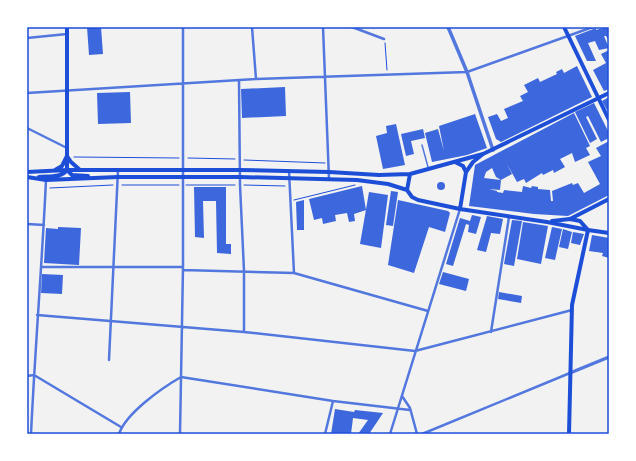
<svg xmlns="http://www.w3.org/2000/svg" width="636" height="461" font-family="'Space Grotesk',sans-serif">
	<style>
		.building { fill: #3d67dc }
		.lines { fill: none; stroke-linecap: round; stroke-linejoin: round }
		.path { stroke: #1d4ed8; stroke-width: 1 }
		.service { stroke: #5277de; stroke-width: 1.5 }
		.minor { stroke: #5277de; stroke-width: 2.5 }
		.tertiary { stroke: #5277de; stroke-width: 3.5 }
		.secondary { stroke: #1d4ed8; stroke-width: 4 }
		.primary { stroke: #1d4ed8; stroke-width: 4 }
		.neatline { fill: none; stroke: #1d4ed8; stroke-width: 1.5 }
	</style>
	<rect width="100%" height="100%" fill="#f2f2f2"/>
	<path class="building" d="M87,27H101L103,54L89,55Z
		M606,27H609V41L606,36H604L609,48L599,50L595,41L588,43L596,61H587L575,36L596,28V30Z
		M609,50V89L604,91L593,70L606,63L601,54Z
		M577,66L592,97L501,142L496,139L488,117L497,114L501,121L508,118L504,109L523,101L520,96L528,92L524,85L538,78L540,82L557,74L556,72L562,69L564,73Z
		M285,87L286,116L242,118L241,89Z
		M130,92L131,123L98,124L97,93Z
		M609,97V114L602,101Z
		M594,103L609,133V138L601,142L588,116L586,117L597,139L590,143L575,112Z
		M574,113L590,146L586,148L590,155L575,162L572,153L560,159L565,167L554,173L553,170L543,175L542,173L526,183L524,179L517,182L507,164L512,174L501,180L496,177L492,168L486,172L484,178L501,180L500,190L489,189L497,191V192L503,193L504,190L522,192L523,186L531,188L532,186L538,187V189L550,190L551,201H553L552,191L572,183L573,185L578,183L584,193L600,184L588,162L601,156L596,148L609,141V195L568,216L534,214L469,206L475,165Z
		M475,114L487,148L467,155L432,162L425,133L438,129L444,151L439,126Z
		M396,124L405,165L383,169L376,136L387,133L386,126Z
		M423,129L425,138L411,141L414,154L406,156L401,134Z
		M437 186a4 4 0 1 1 8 0a4 4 0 1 1-8 0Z
		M362,186L366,210L354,214L355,221L349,222L347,213L335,215L336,221L323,224L322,218L314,220L309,199Z
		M194,187H226V244H231V254L217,253L216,201H203L204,238L195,237Z
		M391,191L398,192L393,226L386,225Z
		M369,192L388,195L381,248L360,244Z
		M304,200V230H297L296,202Z
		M398,200L448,211L450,213L445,232L429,227L414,273L388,265Z
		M472,215L481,217L476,234L468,232L469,225L466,224L453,266L446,264L460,218L470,221Z
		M487,216L503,219L500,234L491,233L486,252L477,250Z
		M512,220L522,221L514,266L504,264Z
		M523,222L548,226L541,264L517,259Z
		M58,227L81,228L79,265L44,263L46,228L58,229Z
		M552,227L562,229L555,260L545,258Z
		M563,229L572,232L568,249L559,247Z
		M573,232L584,234L580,245L571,243Z
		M592,235L609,238V258L602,256L603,253L589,251Z
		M443,272L469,279L466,291L439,284Z
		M42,274L63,275L62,294L41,293Z
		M499,292L522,296L521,303L498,299Z
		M335,409L354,412L355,410L383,413L369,434H358L368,420L353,418L351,434H331Z"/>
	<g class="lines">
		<path class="path" d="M385,43L387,70
			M74,157L179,158
			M188,158L235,159
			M244,160L325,163
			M122,185H179
			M186,185H235
			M244,185L285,186
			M50,188L113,185
			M294,200L355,185"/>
		<path class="service" d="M422,145L428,167"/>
		<path class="minor" d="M252,27L256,79
			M323,27L329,179
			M352,27L384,39
			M27,38L67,34
			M239,81L240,185L244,271V332
			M27,93L256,79L467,72L593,27
			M27,128L67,148
			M289,171L294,273
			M27,224L44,225
			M41,267H183
			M183,270L294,273L428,311
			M37,315L244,332L415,351L572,310
			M491,332L509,217
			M109,360L118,170
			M27,376L34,375L121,427
			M402,396L410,408L417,434
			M31,434C35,349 42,265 46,180
			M119,434C126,413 162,388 181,377L333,401L410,410
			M180,434L183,267V27
			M325,434L333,401
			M390,434L460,209
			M422,434L570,373"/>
		<path class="tertiary" d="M448,27L467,72L493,150
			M570,373L609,357"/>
		<path class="secondary" d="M67,27V170
			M570,219L609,199
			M569,434L572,305L588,230"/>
		<path class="primary" d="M564,27L609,120
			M67,156L71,162L80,170
			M455,162L463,166L466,172
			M55,170L62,166L67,156
			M67,170L72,175L88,176
			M27,172L67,170H240L329,172L379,175L410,174L483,154
			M27,177L46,180L118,177H240L357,180L388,184L407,190L412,197L418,200L460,209L547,222L588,230L609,233
			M39,177C48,176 62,178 67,170
			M407,190L410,174
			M460,209L466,172L473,162L483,154L609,93
			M552,221L570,219L580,221L588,230"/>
	</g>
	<rect width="636" height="461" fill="none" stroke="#ffffff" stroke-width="56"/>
	<rect x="28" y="28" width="580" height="405" class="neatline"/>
</svg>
